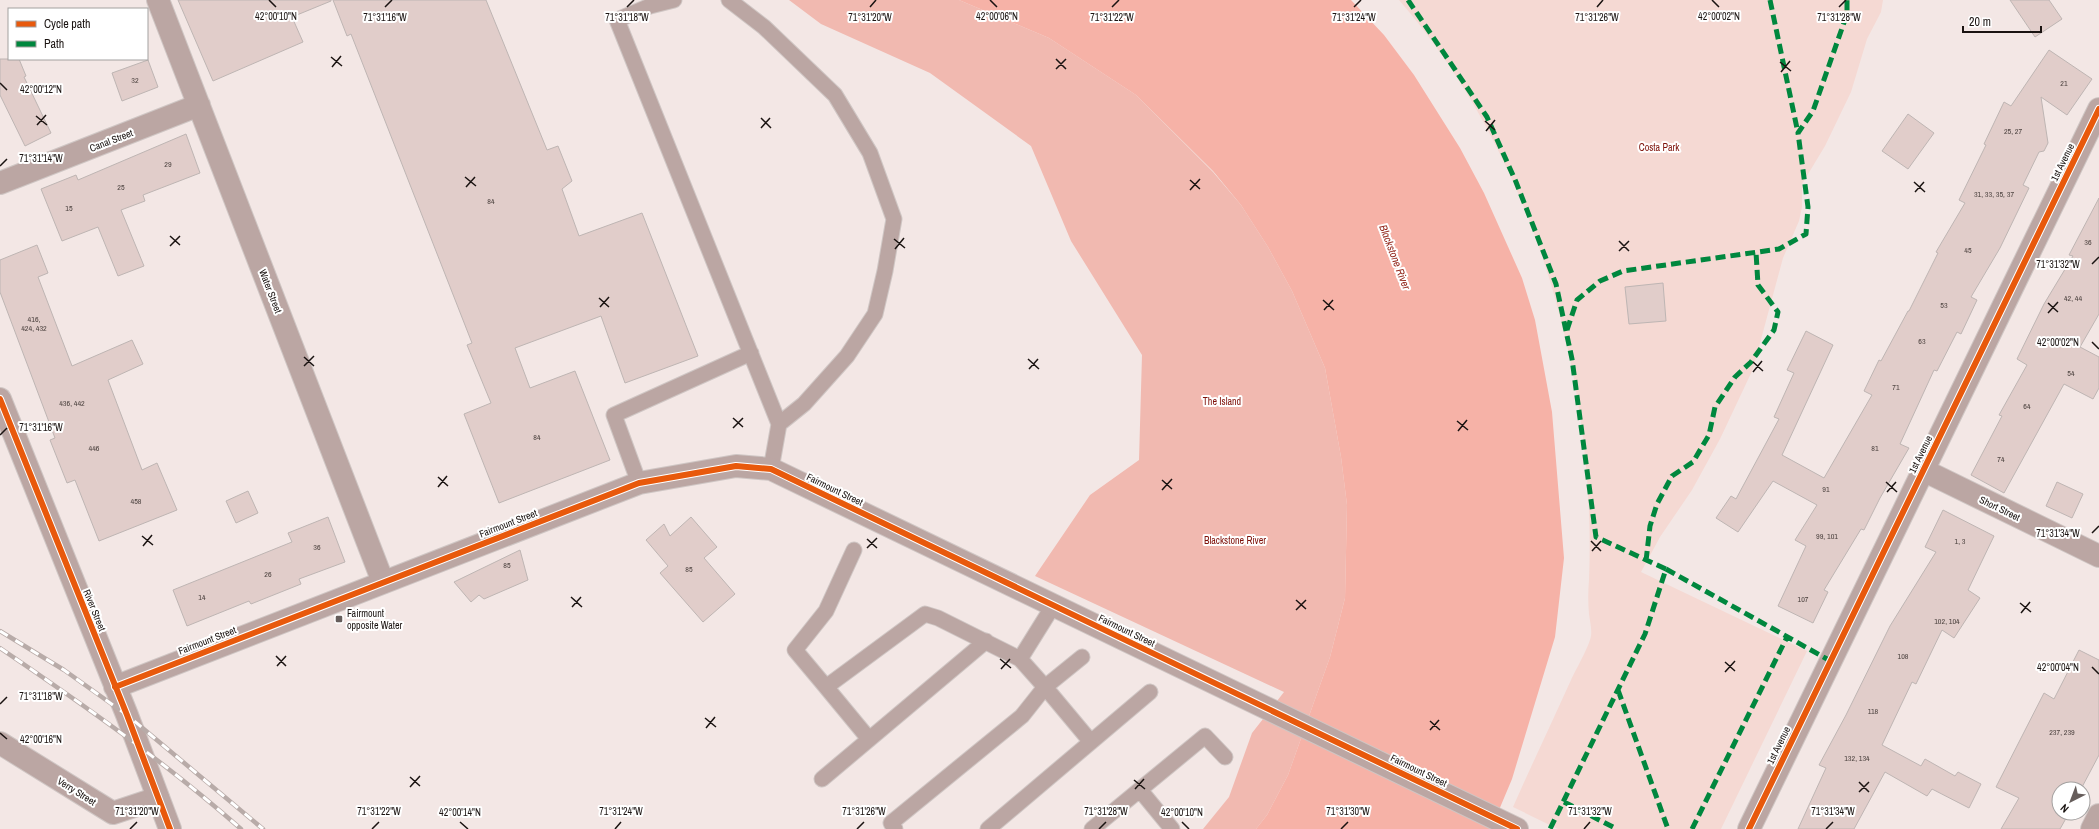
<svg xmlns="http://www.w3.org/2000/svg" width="2099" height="829" font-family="'Archivo Narrow',sans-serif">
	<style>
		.green { fill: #f5d9d3 }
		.forest { fill: #f1b9b0 }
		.water { fill: #f6b2a7 }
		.building { fill: #e1cdca; stroke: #beb5b3 }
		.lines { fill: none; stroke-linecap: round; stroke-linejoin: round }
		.service-casing { stroke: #cfc6c4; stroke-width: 17 }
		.minor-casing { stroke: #cfc6c4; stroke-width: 24 }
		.tertiary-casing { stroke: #cfc6c4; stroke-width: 24 }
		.service { stroke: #bba6a3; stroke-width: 15 }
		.minor { stroke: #bba6a3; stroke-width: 22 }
		.tertiary { stroke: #bba6a3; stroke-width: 22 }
		.rail-casing { stroke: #b8aba8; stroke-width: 4.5 }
		.rail { stroke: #fff; stroke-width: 3; stroke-dasharray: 9; stroke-linecap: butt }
		.quiet { stroke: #00873e; stroke-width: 5; stroke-dasharray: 10 5; stroke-linecap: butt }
		.cycleway-casing { stroke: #fff; stroke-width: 8 }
		.cycleway { stroke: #e8590c; stroke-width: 6 }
		.ticks { fill: none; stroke: #1a1311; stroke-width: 1.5 }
		.poi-dot { fill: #665d5b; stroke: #fff; stroke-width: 1.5 }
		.labels { text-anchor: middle; stroke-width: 4; stroke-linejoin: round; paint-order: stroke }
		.number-label { font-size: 8px; fill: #4e4441 }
		.street-label { font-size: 10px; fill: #1a1311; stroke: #fff }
		.park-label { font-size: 10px; fill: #7e1109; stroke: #fff }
		.poi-label { font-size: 10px; fill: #1a1311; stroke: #fff; text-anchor: start }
		.water-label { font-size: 11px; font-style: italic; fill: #93291e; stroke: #fff }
		.ticks-label { font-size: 10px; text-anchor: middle; fill: #1a1311; stroke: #fff; stroke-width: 4; stroke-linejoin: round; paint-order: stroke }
	</style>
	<rect width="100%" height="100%" fill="#f3e7e5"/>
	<path class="green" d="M1399,0H1883L1881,12L1867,39L1851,92L1825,146L1802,184V207L1799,221L1783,258L1753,369L1720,439L1692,490L1660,537L1641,572L1807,651L1721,829H1558L1513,807C1532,764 1552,722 1571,680C1576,669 1589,647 1591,636C1592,630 1590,621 1589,614C1588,603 1588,591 1589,580C1597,378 1533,154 1399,0Z"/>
	<path class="forest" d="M789,0H959L1049,38L1136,95L1213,172L1241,205L1268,247L1292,291L1325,368L1341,457L1347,505L1345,598L1330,657L1288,775L1267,815L1256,829H1203L1229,797L1252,733L1284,692L1035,576L1090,495L1139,460L1142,355L1071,241L1031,146L930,73L821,24Z"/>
	<path class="water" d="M959,0H1351L1384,35L1414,75L1460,148L1484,193L1522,278L1535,320L1552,412L1564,558L1555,637L1512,779L1491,829H1256L1267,815L1288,775L1330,657L1345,598L1347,505L1341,457L1325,368L1292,291L1268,247L1241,205L1213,171L1136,95L1049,38Z"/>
	<path class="building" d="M178,0H331V1L292,17L303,42L213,81Z
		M333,0H486L547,150L558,146L572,181L562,189L579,236L642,213L698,356L625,383L601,316L515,348L530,388L575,371L610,460L499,503L464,414L491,403L467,345L472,343L351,34L347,36Z
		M2010,0H2049L2062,19L2035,37Z
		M2049,50L2092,79L2067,115L2041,97L2048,143L2044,151L2039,152L2023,185L2029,188L2000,248L1971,297L1977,300L1961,334L1957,332L1937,371L1934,370L1900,444L1909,448L1880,498L1864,530L1861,529L1824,590L1828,592L1813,623L1778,606L1806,546L1795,540L1817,505L1773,481L1738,532L1716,518L1731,496L1736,499L1779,419L1774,417L1794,373L1787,370L1806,331L1833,345L1782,455L1824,478L1872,395L1864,391L1879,360L1881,361L1908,311H1909L1938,253L1936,252L1965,203L1959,200L1986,145L1984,144L2004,102L2011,106Z
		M0,59H19L26,76L24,77L51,133L25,146L0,95Z
		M148,60L158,87L122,101L112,73Z
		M1908,114L1934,133L1908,169L1882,151Z
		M186,134L200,173L143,195L145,201L121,210L144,266L118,276L98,227L62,241L41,189L76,175L78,180Z
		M2099,198V314L2080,347L2099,357V388L2093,399L2064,384L2004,493L1971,475L2002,416L1999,415L2027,365L2017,359L2044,304L2073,256L2069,255Z
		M37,245L48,273L38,277L72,366L132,340L143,364L108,380L142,470L157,463L177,510L99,541L75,480L67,483L50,440L55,438L0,292V260Z
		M1663,283L1666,321L1629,324L1625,287Z
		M2057,482L2083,494L2072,518L2046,506Z
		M248,491L258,513L236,523L226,501Z
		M1943,510L1994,536L1968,590L1980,598L1954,638L1942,630L1916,684L1912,682L1882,745L1921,766L1925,759L1955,776L1958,772L1981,784L1969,808L1932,789L1927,796L1885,772L1854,829H1798L1826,768L1819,765L1846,715L1890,626L1936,552L1925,547Z
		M328,517L345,562L299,579L301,584L251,604L249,601L187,626L173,590L292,542L288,533Z
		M691,517L717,547L704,558L735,594L703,622L660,573L668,566L646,540L664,524L670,536Z
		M520,550L528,580L484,599L479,595L471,602L454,582Z
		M2079,650L2099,660V755L2081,789H2059V813H2069L2060,829H2001L2019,798L1996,787L2044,693L2054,699Z"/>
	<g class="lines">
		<g class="service-casing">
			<path id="service" d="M674,0L650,6L617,20L779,424L771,469
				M729,0L764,27L835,95L870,153L894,219L885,271L875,314L847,356L804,404L779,424
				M639,483L614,415L751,353
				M854,550L826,611L795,650L826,687L925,614L938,618L1020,659L1053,606
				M1020,659L1045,687L1082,657
				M826,687L869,739
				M822,779L986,641
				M1140,790L1172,829
				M895,829L891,823L1022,716L1045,687L1091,742
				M988,829L1150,692
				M1092,829L1205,736L1225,757"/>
		</g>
		<g class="minor-casing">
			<path id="minor" d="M158,0L383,582
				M0,183L199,105
				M1923,470L2099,556
				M0,743L113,813L158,798
				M1749,829L2099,109"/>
		</g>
		<g class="tertiary-casing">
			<path id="tertiary" d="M0,399L127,715L170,829
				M115,687L639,483L736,466L771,469L1517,829
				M2092,829L2099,815"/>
		</g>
		<use href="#service" class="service"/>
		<use href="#minor" class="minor"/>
		<use href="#tertiary" class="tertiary"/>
		<g class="rail-casing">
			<path id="rail" d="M0,631L64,670L127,715L263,829
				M0,648C84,705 165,762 241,829"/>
		</g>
		<use href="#rail" class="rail"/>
		<path class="quiet" d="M1408,0L1487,117L1516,182L1556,284L1572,359L1596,537L1666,569L1645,634L1550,829
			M1770,0L1798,133
			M1567,330L1577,300L1600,281L1623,271L1779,249L1806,234L1808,207L1798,133L1813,111L1847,14V0
			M1646,561L1650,526L1657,504L1672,476L1693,462L1709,435L1715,407L1735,377L1751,362L1774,330L1778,312L1758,285L1756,252
			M1666,569L1827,659
			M1618,690L1668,829
			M1564,802L1617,829
			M1692,829L1787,637"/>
		<g class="cycleway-casing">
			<path id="cycleway" d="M0,399L127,715L170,829
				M115,687L639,483L736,466L771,469L1517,829
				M1749,829L2099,109"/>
		</g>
		<use href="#cycleway" class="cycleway"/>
	</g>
	<path class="ticks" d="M269,0L276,7M990,0L997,7M1712,0L1719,7M385,7L392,0M627,7L634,0M870,7L876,0M1112,7L1119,0M1354,7L1361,0M1597,7L1603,0M1839,7L1846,0M331,57L342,66M1056,59L1066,69M1780,62L1791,71M332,67L341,56M1056,69L1066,59M1781,72L1790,61M0,83L7,90M36,116L47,125M761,118L771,128M1485,121L1495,130M37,125L46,115M761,128L770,118M1486,131L1495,120M0,166L7,159M465,177L476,186M1190,180L1200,189M1914,182L1925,192M466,187L475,177M1190,190L1200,179M1915,192L1924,182M170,236L180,245M894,239L905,248M1619,241L1629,251M170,246L180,236M895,249L904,238M1619,251L1629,241M2092,264L2099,257M599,298L609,307M1323,300L1334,310M2048,303L2058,312M600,307L609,297M1324,310L1333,300M2048,313L2058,302M2092,342L2099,349M304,357L314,366M1028,359L1039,369M1753,362L1763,371M304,366L314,356M1029,369L1038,359M1753,372L1762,361M733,418L743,427M1457,421L1468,430M733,428L743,418M1458,431L1467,420M0,435L7,428M438,477L448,486M1162,480L1172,489M1886,482L1897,492M438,487L447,476M1162,490L1172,479M1887,492L1896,482M2092,533L2099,526M142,536L153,545M867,539L877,548M1591,541L1601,551M143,546L152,535M867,548L877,538M1592,551L1601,541M571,597L582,607M1296,600L1306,609M2020,603L2031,612M572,607L581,597M1296,610L1306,600M2021,613L2030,602M276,656L286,666M1000,659L1011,668M1725,662L1735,671M277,666L286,656M2092,667L2099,674M1001,669L1010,659M1725,672L1735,661M0,704L7,697M705,718L716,727M1430,721L1440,730M706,728L715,717M1430,730L1439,720M0,733L7,739M410,777L420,786M1134,780L1145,789M1859,782L1869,792M410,787L420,776M1135,789L1144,779M1859,792L1869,782M460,822L468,829M1182,822L1189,829M130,829L137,822M372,829L379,822M615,829L621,822M857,829L864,822M1099,829L1106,822M1341,829L1348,822M1584,829L1590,822M1826,829L1833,822"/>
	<rect class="poi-dot" x="335" y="615" width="8" height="8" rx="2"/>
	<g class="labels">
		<g class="number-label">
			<text x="135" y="83">32</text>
			<text x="2064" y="86">21</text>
			<text x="2013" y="134">25, 27</text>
			<text x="168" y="167">29</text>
			<text x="121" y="190">25</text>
			<text x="1994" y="197">31, 33, 35, 37</text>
			<text x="491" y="204">84</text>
			<text x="69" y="211">15</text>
			<text x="2088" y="245">36</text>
			<text x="1968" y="253">45</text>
			<text x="2073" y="301">42, 44</text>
			<text x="1944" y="308">53</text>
			<text x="34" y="322">416,<tspan x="34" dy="9">424, 432</tspan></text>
			<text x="1922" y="344">63</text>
			<text x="2071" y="376">54</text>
			<text x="1896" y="390">71</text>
			<text x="72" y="406">436, 442</text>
			<text x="2027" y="409">64</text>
			<text x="537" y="440">84</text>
			<text x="94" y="451">446</text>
			<text x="1875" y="451">81</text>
			<text x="2001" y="462">74</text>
			<text x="1826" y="492">91</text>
			<text x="136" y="504">458</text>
			<text x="1827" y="539">99, 101</text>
			<text x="1960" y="544">1, 3</text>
			<text x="317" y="550">36</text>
			<text x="507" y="568">85</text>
			<text x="689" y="572">85</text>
			<text x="268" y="577">26</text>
			<text x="202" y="600">14</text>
			<text x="1803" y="602">107</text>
			<text x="1947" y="624">102, 104</text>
			<text x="1903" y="659">108</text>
			<text x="1873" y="714">118</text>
			<text x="2062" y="735">237, 239</text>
			<text x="1857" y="761">132, 134</text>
		</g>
		<g class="street-label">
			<text transform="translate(111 140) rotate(-21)" y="4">Canal Street</text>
			<text transform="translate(2062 162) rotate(-64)" y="4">1st Avenue</text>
			<text transform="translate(271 291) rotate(69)" y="4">Water Street</text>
			<text transform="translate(1920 454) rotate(-64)" y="4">1st Avenue</text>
			<text transform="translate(835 489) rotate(26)" y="4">Fairmount Street</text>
			<text transform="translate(2000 508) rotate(26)" y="4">Short Street</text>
			<text transform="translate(508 523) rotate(-21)" y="4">Fairmount Street</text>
			<text transform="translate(95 610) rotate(68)" y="4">River Street</text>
			<text transform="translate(1127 630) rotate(26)" y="4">Fairmount Street</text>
			<text transform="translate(207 640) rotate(-21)" y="4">Fairmount Street</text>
			<text transform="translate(1778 745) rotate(-64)" y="4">1st Avenue</text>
			<text transform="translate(1419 770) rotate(26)" y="4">Fairmount Street</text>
			<text transform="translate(77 791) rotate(32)" y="4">Verry Street</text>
		</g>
		<g class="park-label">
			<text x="1659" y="151">Costa Park</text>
			<text x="1222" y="405">The Island</text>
			<text x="1235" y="544">Blackstone River</text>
		</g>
		<g class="poi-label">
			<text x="347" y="617">Fairmount<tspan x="347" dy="12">opposite Water</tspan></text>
		</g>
		<g class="water-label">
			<text transform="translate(1395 257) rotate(69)" y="4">Blackstone River</text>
		</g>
	</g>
	<g class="ticks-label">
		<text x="276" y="20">42°00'10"N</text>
		<text x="997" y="20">42°00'06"N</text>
		<text x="1719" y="20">42°00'02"N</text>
		<text x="385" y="21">71°31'16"W</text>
		<text x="627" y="21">71°31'18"W</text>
		<text x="870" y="21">71°31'20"W</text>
		<text x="1112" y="21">71°31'22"W</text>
		<text x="1354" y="21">71°31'24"W</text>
		<text x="1597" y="21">71°31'26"W</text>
		<text x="1839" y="21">71°31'28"W</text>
		<text x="41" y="93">42°00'12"N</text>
		<text x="41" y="162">71°31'14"W</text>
		<text x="2058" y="268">71°31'32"W</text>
		<text x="2058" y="346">42°00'02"N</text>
		<text x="41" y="431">71°31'16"W</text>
		<text x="2058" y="537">71°31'34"W</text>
		<text x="2058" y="671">42°00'04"N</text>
		<text x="41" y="700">71°31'18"W</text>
		<text x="41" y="743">42°00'16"N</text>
		<text x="137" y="815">71°31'20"W</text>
		<text x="379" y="815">71°31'22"W</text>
		<text x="621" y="815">71°31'24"W</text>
		<text x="864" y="815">71°31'26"W</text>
		<text x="1106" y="815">71°31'28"W</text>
		<text x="1348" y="815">71°31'30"W</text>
		<text x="1590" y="815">71°31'32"W</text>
		<text x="1833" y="815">71°31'34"W</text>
		<text x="460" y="816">42°00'14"N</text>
		<text x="1182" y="816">42°00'10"N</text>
	</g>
	<rect x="8" y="8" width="140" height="52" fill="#ffffff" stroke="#a3a1a0"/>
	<rect x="16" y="21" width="20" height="6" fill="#e8590c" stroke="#a3a1a0"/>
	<text x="44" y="28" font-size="12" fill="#1a1311">Cycle path</text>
	<rect x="16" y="41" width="20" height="6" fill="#00873e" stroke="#a3a1a0"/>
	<text x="44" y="48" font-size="12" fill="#1a1311">Path</text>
	<g transform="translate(2071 801) rotate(222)"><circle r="19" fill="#ffffff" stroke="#a3a1a0"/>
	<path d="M0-3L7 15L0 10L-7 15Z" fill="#665d5b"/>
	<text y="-6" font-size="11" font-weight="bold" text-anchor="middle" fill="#1a1311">N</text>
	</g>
	<path d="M1963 26v6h78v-6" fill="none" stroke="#1a1311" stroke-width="2"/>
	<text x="1969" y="26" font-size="12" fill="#1a1311" stroke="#ffffff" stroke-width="3" paint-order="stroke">20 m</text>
</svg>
